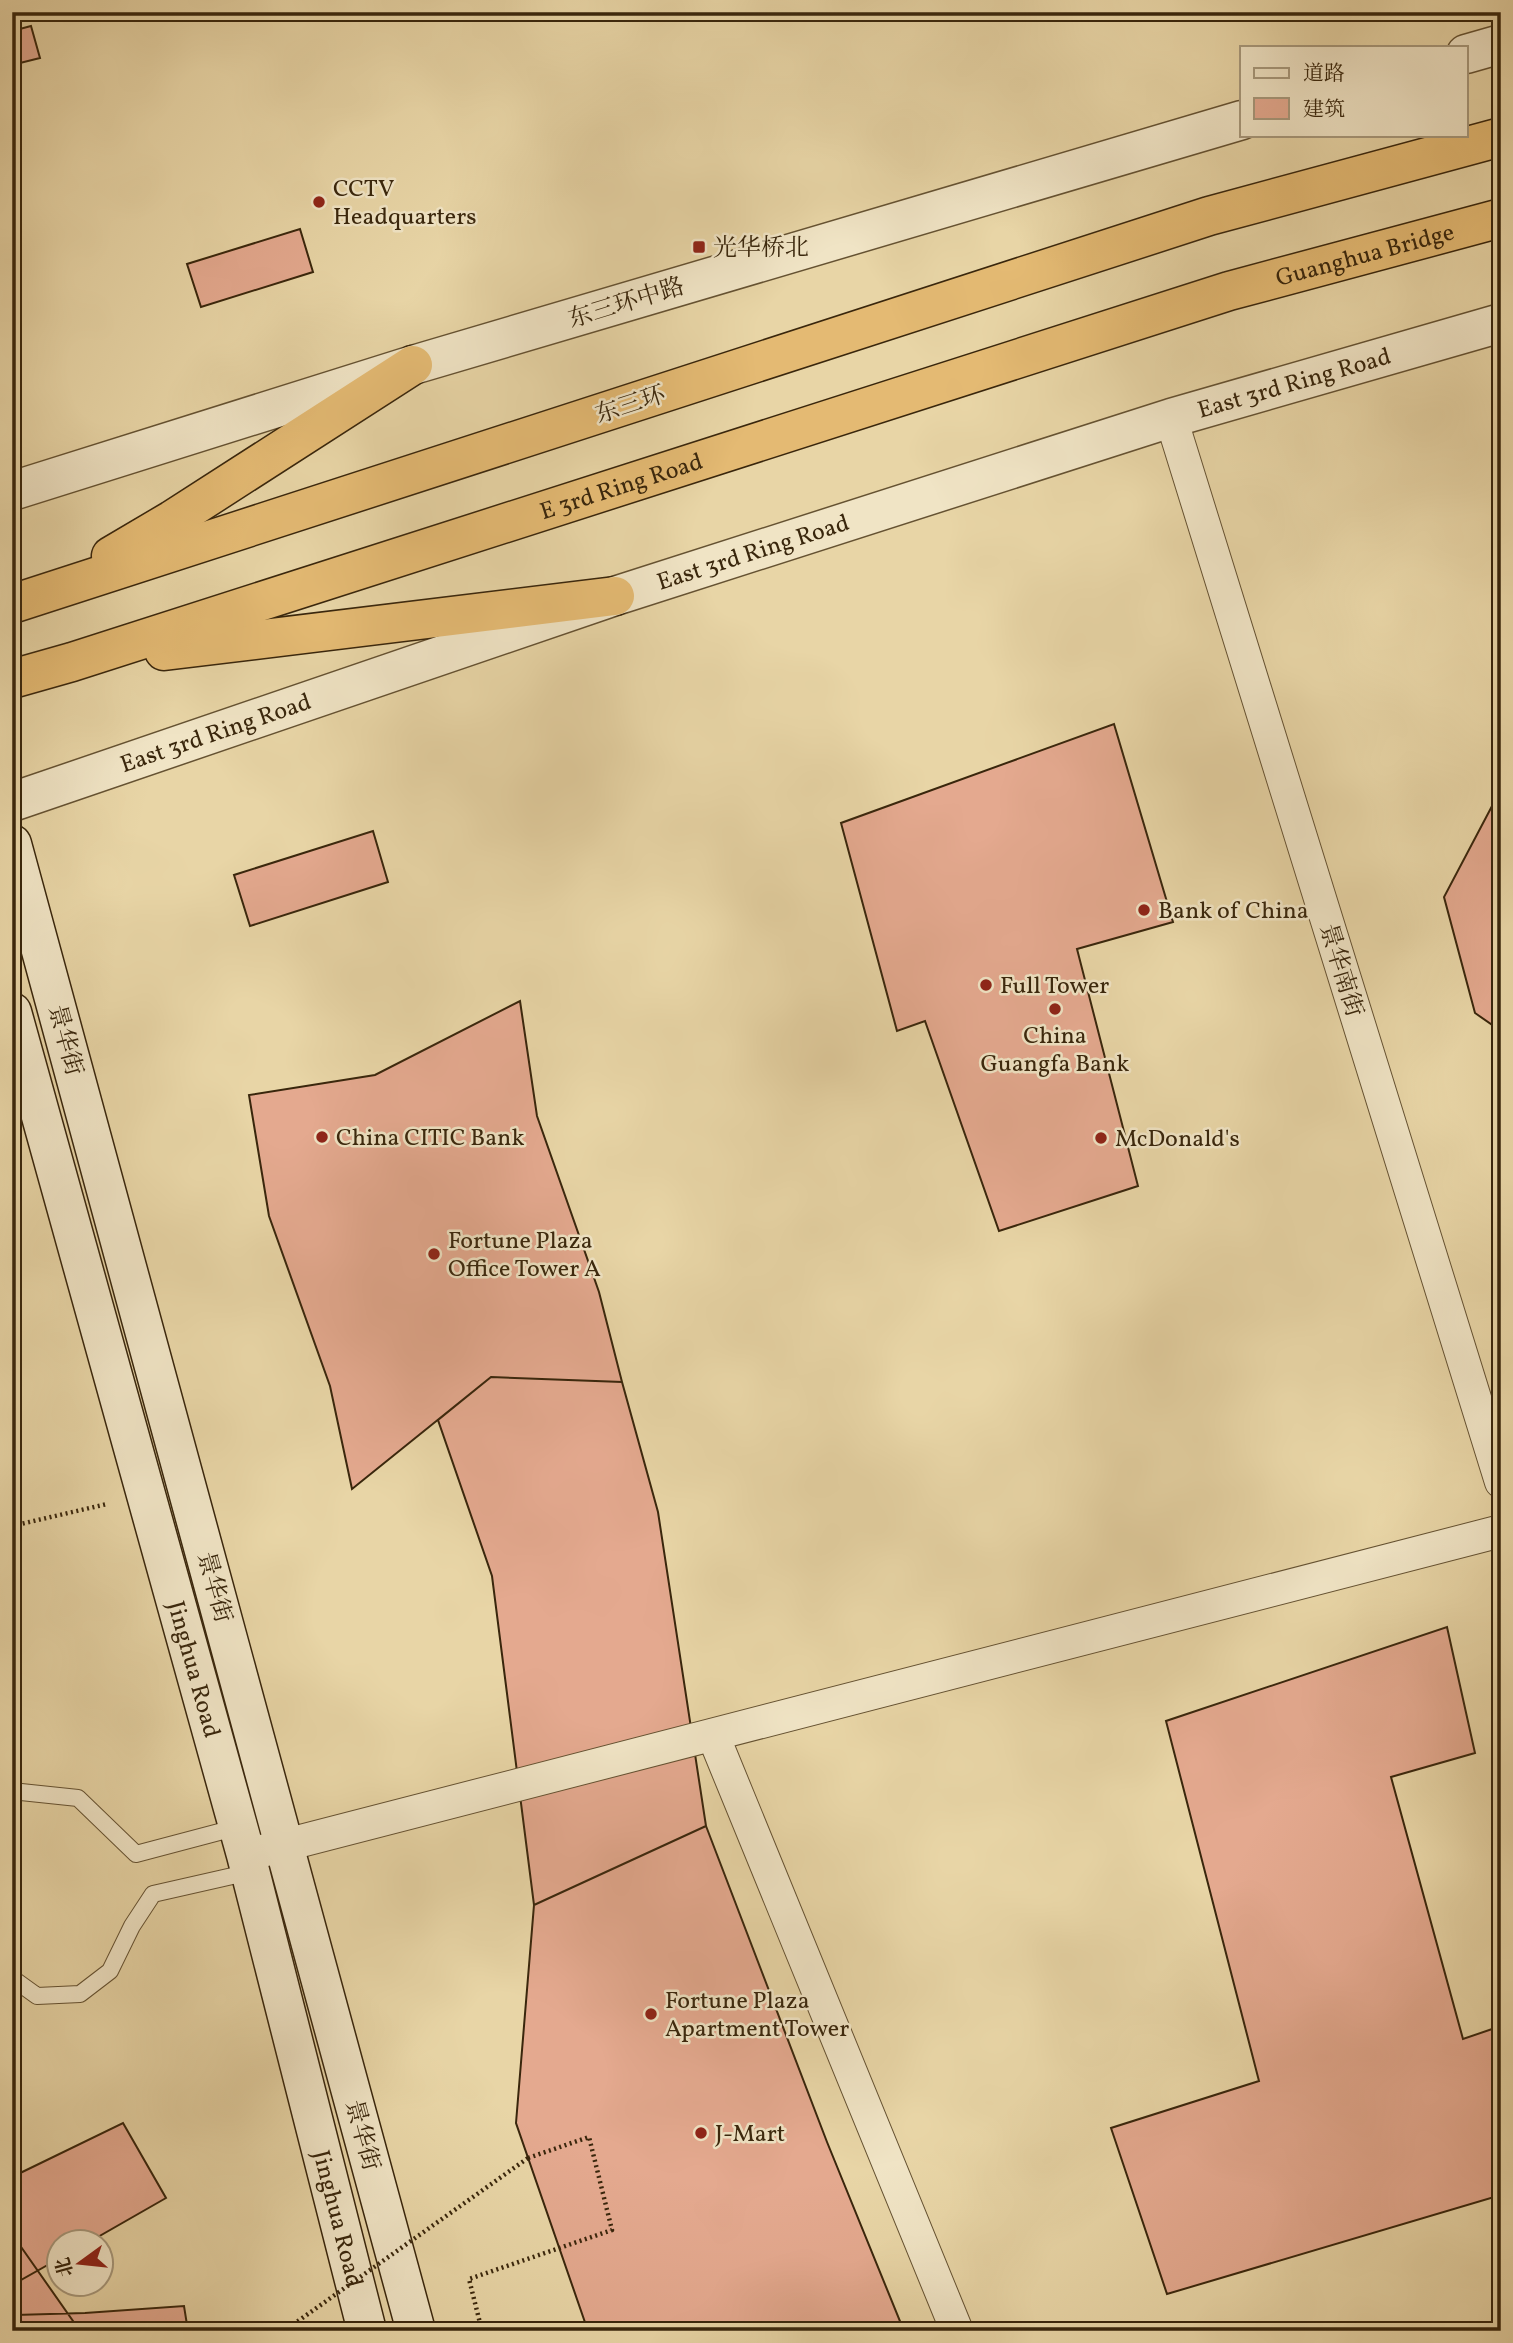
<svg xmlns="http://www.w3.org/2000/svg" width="1513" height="2343" font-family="Vollkorn,'Noto Serif SC',serif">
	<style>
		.building { fill: #e4a98f; stroke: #39260c; stroke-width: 2 }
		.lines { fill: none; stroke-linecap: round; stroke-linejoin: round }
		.service-casing { stroke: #655232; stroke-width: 18 }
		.minor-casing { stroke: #655232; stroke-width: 34 }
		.tertiary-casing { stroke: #655232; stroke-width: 41 }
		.secondary-casing { stroke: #39260c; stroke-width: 41 }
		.trunk-casing { stroke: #39260c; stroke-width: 41 }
		.path { stroke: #39260c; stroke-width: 4.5; stroke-dasharray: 2 3.5; stroke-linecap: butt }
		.service { stroke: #f0e4c5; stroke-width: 16 }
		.minor { stroke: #f0e4c5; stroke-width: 32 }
		.tertiary { stroke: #f0e4c5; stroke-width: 38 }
		.secondary { stroke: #f0e4c5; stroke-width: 38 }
		.trunk { stroke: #e4ba73; stroke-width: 38 }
		.path-bridge { stroke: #39260c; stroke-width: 4.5; stroke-dasharray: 2 3.5; stroke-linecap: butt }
		.poi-dot { fill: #8f2418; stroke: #f0e4c5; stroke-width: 2.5 }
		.labels { text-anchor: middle; stroke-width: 5; stroke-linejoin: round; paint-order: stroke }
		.poi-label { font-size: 24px; fill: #39260c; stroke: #f0e4c5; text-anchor: start }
		.street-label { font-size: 24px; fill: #39260c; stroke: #f0e4c5 }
	</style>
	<rect width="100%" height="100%" fill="#e8d5a6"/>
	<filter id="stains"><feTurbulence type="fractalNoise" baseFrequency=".00286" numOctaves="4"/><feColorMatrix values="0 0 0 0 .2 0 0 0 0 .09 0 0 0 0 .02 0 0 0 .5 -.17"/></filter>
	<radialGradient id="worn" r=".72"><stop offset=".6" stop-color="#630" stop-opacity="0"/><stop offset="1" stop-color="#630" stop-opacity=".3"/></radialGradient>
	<path class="building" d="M31,26L40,58L12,65V31Z
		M300,229L313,272L201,307L187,264Z
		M1114,724L1173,922L1077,949L1138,1186L999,1231L925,1021L897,1031L841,823Z
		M1501,789V1031L1475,1013L1444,897Z
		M373,831L388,882L250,926L234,875Z
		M520,1001L537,1116L599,1292L622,1382L491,1377L352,1489L330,1386L269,1216L249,1095L375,1075Z
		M491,1377L622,1382L658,1512L706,1826L534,1905L492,1576L438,1420Z
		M1447,1627L1475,1753L1391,1777L1463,2039L1501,2026V2195L1167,2294L1111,2128L1259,2081L1166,1721Z
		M706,1826L827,2142L904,2331H588L516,2123L534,1905Z
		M123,2123L166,2198L89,2242H60V2258L12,2285V2177Z
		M12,2234L80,2331H12Z
		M12,2306L15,2315L85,2313L184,2306L188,2331H12Z"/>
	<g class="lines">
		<g class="service-casing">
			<path id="service" d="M12,1796L21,1792L78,1798L136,1854L238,1827
				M12,1978L37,1996L80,1994L110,1971L132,1926L153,1894L250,1872"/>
		</g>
		<g class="minor-casing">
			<path id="minor" d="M1171,418L1501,1482
				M713,1735L957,2331
				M262,1851L1501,1531"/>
		</g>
		<g class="tertiary-casing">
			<g id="tertiary">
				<path d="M1466,54L1501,44"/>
				<path d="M12,491L413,365L1242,120"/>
				<path id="s1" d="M12,802L615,596L1171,418L1501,323"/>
			</g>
		</g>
		<g class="secondary-casing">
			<g id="secondary">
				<path d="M12,844L416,2331"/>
				<path id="s2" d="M12,1012L246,1855L367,2331"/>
			</g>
		</g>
		<g class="trunk-casing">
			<g id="trunk">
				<path d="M111,556L172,520L413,365"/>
				<path d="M12,604L1209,216L1501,137"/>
				<path d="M164,651L615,596"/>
				<path id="s3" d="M12,679L72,662L1229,291L1501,218"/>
			</g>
		</g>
		<path class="path" d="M12,1526L107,1504
			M482,2331L469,2279L612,2230L589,2137L528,2158"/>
		<use href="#service" class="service"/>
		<use href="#minor" class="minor"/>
		<use href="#tertiary" class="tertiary"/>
		<use href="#secondary" class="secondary"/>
		<use href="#trunk" class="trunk"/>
		<path class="path-bridge" d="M284,2331L528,2158"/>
	</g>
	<g class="poi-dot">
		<circle cx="319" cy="202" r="7"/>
		<rect x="692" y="240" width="14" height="14" rx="3.5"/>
		<circle cx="1144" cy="910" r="7"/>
		<circle cx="986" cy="985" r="7"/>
		<circle cx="1055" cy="1009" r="7"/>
		<circle cx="322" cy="1137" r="7"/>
		<circle cx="1101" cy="1138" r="7"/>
		<circle cx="434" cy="1254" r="7"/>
		<circle cx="651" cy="2014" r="7"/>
		<circle cx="701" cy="2133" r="7"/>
	</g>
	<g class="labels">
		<g class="poi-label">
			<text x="333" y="196">CCTV<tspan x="333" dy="28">Headquarters</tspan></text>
			<text x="713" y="255">光华桥北</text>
			<text x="1158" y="918">Bank of China</text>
			<text x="1000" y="993">Full Tower</text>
			<text x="1055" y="1043" text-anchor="middle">China<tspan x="1055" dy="28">Guangfa Bank</tspan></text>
			<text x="336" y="1145">China CITIC Bank</text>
			<text x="1115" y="1146">McDonald's</text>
			<text x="448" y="1248">Fortune Plaza<tspan x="448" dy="28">Office Tower A</tspan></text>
			<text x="665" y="2008">Fortune Plaza<tspan x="665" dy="28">Apartment Tower</tspan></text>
			<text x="715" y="2141">J-Mart</text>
		</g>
		<g class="street-label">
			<text dy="8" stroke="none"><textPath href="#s3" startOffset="1418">Guanghua Bridge</textPath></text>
			<text transform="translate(626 302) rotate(-17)" y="8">东三环中路</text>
			<text dy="8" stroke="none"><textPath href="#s1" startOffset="1349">East 3rd Ring Road</textPath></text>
			<text transform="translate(630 404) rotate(-18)" y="8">东三环</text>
			<text dy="8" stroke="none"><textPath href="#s3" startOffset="639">E 3rd Ring Road</textPath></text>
			<text dy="8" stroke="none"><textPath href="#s1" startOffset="782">East 3rd Ring Road</textPath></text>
			<text dy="8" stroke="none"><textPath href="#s1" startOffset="215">East 3rd Ring Road</textPath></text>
			<text transform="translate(1342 970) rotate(73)" y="8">景华南街</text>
			<text transform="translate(66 1040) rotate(75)" y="8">景华街</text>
			<text transform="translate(215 1587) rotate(75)" y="8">景华街</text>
			<text dy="8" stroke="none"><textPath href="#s2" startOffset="682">Jinghua Road</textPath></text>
			<text transform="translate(363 2135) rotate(75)" y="8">景华街</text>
			<text dy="8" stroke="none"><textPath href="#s2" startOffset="1250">Jinghua Road</textPath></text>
		</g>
	</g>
	<rect width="1513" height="2343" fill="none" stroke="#e8d5a6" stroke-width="42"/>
	<rect x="14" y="14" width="1485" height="2315" fill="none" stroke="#39260c" stroke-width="3.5"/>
	<rect x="21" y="21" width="1471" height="2301" fill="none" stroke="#39260c" stroke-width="2"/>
	<rect x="1240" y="46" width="228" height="91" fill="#f0e4c5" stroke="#a7987b" stroke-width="2"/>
	<rect x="1254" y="68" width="35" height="10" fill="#f0e4c5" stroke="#a7987b" stroke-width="2"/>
	<text x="1303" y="80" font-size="21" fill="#39260c">道路</text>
	<rect x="1254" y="98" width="35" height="21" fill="#e4a98f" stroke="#a7987b" stroke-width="2"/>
	<text x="1303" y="116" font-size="21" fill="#39260c">建筑</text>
	<g transform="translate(80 2263) rotate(255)"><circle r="33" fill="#f0e4c5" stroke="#a7987b" stroke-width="2"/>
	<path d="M0-5L12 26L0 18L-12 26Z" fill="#8f2418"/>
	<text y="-10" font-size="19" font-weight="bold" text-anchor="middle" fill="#39260c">北</text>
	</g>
	<rect width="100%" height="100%" filter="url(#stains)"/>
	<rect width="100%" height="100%" fill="url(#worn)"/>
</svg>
